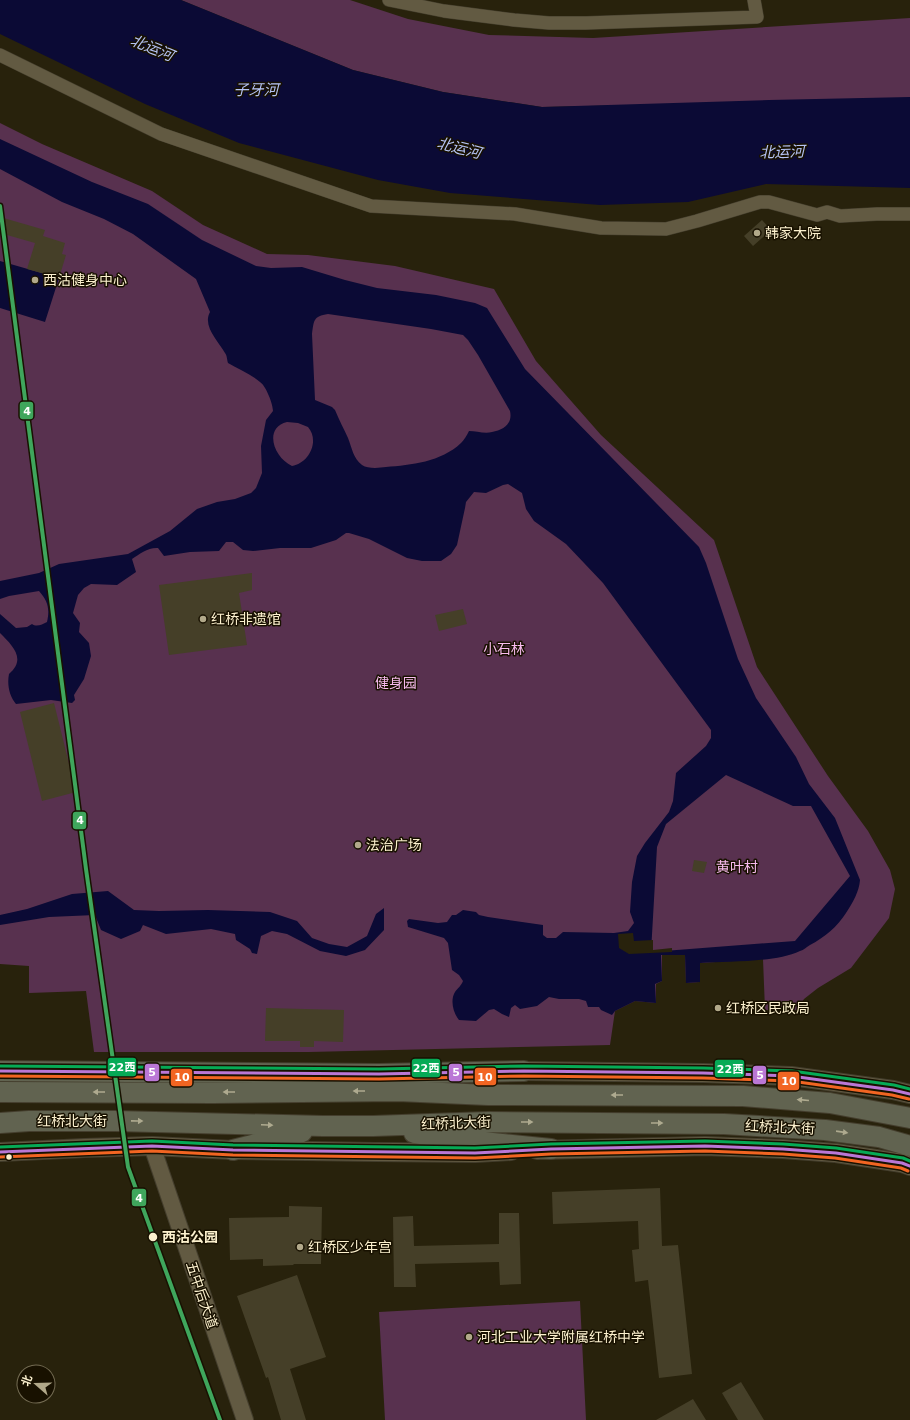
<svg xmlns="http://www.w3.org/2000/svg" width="910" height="1420" font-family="'DejaVu Sans','Noto Sans SC',sans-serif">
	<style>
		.green { fill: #58314f }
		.water { fill: #0b0a35; fill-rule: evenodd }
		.pier { fill: #28220c }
		.building { fill: #453f28 }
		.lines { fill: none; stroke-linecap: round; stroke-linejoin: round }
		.minor-casing { stroke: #443e2d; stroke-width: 14 }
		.tertiary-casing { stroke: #443e2d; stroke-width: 18 }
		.secondary-casing { stroke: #443e2d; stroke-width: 20 }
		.primary-casing { stroke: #443e2d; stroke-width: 22 }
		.minor { stroke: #625a42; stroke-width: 13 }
		.tertiary { stroke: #625a42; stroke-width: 16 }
		.secondary { stroke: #625a42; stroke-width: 18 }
		.primary { stroke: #616350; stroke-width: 20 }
		.bus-1-casing { stroke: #181100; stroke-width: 6 }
		.bus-2-casing { stroke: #181100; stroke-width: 6 }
		.bus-3-casing { stroke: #181100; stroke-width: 6 }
		.bus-1 { stroke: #ba77d6; stroke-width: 3 }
		.bus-2 { stroke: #f26522; stroke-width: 3 }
		.bus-3 { stroke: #06aa56; stroke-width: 3 }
		.metro-1-casing { stroke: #181100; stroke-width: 7 }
		.metro-1 { stroke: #3fa65c; stroke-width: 4 }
		.oneway { fill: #aeaa8f }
		.poi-dot { fill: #b2a98a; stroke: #181100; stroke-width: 1.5 }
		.bus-dot { fill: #fcf1ce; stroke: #181100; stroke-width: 1.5 }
		.labels { text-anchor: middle; stroke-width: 3; stroke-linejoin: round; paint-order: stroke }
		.poi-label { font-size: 14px; fill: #fcf1ce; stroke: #181100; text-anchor: start }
		.park-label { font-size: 14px; fill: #f8bbee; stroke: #181100 }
		.street-label { font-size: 14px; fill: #fcf1ce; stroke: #181100 }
		.stop-label { font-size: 14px; font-weight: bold; fill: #fcf1ce; stroke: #181100; text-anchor: start }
		.water-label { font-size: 15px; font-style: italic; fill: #b5c3f5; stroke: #181100 }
		.line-badge { stroke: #181100; stroke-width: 1.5 }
		.badge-label { font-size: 11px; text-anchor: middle; font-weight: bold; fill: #fff }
	</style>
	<rect width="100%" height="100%" fill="#28220c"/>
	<path class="green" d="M181,0H350L408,19L489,35L593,38L910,18V99L542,107L443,92L353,70Z
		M0,123L42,144L152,191L203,225L267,254L308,255L395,266L494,289L536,361L601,435L714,540L757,667L828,776L868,831L890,870L895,889L889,918L851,968L818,988L804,999L797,1010H765L763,959L700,963V982L686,983L685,955H662V981L656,984V1003L635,1001L615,1011L610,1045L309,1052H94L86,991L29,993V966L0,964Z
		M580,1301L586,1420H385L379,1312Z"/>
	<path class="water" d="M0,0H181L353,70L443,92L542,107L769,100L910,97V188L766,184L688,202L600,205L450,193L378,180L239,143L145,104L0,34Z
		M0,139L92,182L148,204L202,240L256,266L271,268L302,267L345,280L377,288L436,295L475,303L487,308L525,369L699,547L706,563L738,659L756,698L796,757L809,784L835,818L860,880C859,892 853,902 846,913C837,927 825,937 810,945C806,947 804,950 800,951C774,963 729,961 700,963V982L686,983L685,955H661L662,981L655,984L656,1003L635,1001L615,1011L612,1015L601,1010L599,1007H588L586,1001L579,999H559L549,997L537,1006L520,1009L515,1005L511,1008L509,1017L502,1014L494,1009L489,1010L476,1021L459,1020C453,1013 450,1000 455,992C458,988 461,986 463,981L459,975L452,970L448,943L444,938L408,927L407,921L409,919L438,923L447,922L452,915H456L463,910L476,912L479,915L488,917L543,925V935L547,938H556L563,932L614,933L628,931L634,923L630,912L632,882L637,856L645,843L669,812L673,801L676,773L706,746L711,738V730L603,583L566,544L534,521L526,509L522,493L508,484L503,485L486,493L474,492L466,502L465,508L457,545L451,554L441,561H422L407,558L369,539L349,533H346L336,540L311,548H280L253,551L243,550L233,542H226L219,551L190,552L164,556L158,548C149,547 139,554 132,559L136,572L117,585L91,584L84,588L78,595L73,613L80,623L79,632L89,643L91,656L84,679L74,695L75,700L72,703L51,700L16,704C9,696 7,684 9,674C27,659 12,645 0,633V614L16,628L27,627L32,624C36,627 42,625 47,622C50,609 48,601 39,591L9,596L0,599V581L39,573L59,564L128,554L170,531L197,509L217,502L235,499L251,493L256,488L262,473L261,446L266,420L273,411C273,404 266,386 260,382C251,374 238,369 228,363C227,360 227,355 225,353C219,342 202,326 210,312L196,279L133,234L104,219L62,202L0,169ZM328,314L431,329L463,335L468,340L478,355L510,411C513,424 503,430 492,432C485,434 476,431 469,431C467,435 464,440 461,443C441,462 411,465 386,467C379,468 368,469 362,465C353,458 352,448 348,438C344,429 339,420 335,410L332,407L315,400L312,334C314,321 313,316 328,314ZM287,422L298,423L308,427C320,441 309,463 292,466C274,458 263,428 287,422ZM726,775L793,806H811L850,876L795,941L651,952L657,847L666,824Z
		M0,261L59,278L45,322L0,308Z
		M108,891L134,910L159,911L208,910L270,912L297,921L312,938L329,944L347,947L367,936L376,914L384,908V930L365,950L346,956L320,951L287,934L272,931L261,936L257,954L252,953L250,949L236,940L235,934L211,929L166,934L143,925L140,931L121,939L101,930L95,915L49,917L0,925V915L27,909L72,894Z"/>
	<path class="pier" d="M633,933L634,941L653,940V950L672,948V952L629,954L619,948L618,934Z"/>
	<path class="building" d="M0,217L45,230L43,236L65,243L62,254L66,255L59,278L27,269L35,243L0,233Z
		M762,220L771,230L753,246L744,236Z
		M252,573V590L239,593L247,645L169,655L159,585Z
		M463,609L467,624L439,631L435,615Z
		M54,703L76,792L42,801L20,712Z
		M694,860L707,862L704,873L692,871Z
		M266,1008L344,1010L343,1042L314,1041V1047H300V1041H265Z
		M660,1188L662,1246L678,1245L692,1374L659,1378L648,1280L635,1282L632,1250L639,1249L638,1221L553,1224L552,1192Z
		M289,1206L322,1207L321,1264H293L294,1265L263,1266V1259L230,1260L229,1218L289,1217Z
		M499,1213H519L521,1284L500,1285L499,1262L415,1264L416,1287H394L393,1217L413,1216L414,1246L499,1244Z
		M297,1275L326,1357L290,1369L306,1420H281L268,1377L266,1378L237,1296Z
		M741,1382L764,1420H738L722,1393Z
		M693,1399L706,1420H656Z"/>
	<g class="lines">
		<g class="minor-casing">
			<path id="minor" d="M389,0L444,11L514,20L549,23H586L757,17L754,0
				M0,55L161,134L371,206L515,214L601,228L666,229L697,221L760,202H769L817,215L827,212L840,216L877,214H910"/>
		</g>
		<g class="tertiary-casing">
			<path id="tertiary" d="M152,1146L245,1420"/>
		</g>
		<g class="secondary-casing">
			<path id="secondary" d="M524,1071L703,1073L791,1076L893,1090L910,1094
				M537,1150L705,1146L783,1149L836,1153L902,1163L910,1166
				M0,1152L85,1148L152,1146L233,1150L376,1152L475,1153L511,1151"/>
		</g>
		<g class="primary-casing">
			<path id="primary" d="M0,1071L379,1074L524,1071
				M0,1092L213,1093L398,1091L488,1095L743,1096L830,1103L910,1118
				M0,1123L29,1121H115L323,1126H373L488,1122L724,1124L825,1130L879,1137L910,1146
				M414,1133L444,1138L551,1149
				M233,1150L302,1132"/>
		</g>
		<use href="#minor" class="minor"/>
		<use href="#tertiary" class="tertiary"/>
		<use href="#secondary" class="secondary"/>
		<use href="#primary" class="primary"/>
		<g class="bus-1-casing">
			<path id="bus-1" d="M0,1071L379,1074L524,1071L703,1073L791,1076L893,1090L910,1094
				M0,1152L152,1146L233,1150L475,1153L551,1149L705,1146L783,1149L836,1153L902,1163L910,1166"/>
		</g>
		<g class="bus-2-casing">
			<path id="bus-2" d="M0,1076L379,1079L524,1076L703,1078L791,1081L892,1095L909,1099
				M0,1157L152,1151L233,1155L475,1158L551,1154L705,1151L783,1154L835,1158L901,1168L908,1171"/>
		</g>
		<g class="bus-3-casing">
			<path id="bus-3" d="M0,1066L379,1069L524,1066L703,1068L792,1071L894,1085L910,1089
				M0,1147L152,1141L233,1145L475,1148L551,1144L705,1141L783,1144L836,1148L903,1158L910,1161"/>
		</g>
		<use href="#bus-1" class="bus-1"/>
		<use href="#bus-2" class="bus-2"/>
		<use href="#bus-3" class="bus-3"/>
		<g class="metro-1-casing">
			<path id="metro-1" d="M0,206L86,869L128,1167L220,1420"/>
		</g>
		<use href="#metro-1" class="metro-1"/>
	</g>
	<defs><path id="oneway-solid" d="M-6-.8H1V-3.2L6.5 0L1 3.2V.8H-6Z"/></defs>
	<g class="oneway">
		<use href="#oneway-solid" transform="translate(359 1091) rotate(180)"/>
		<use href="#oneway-solid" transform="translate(99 1092) rotate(-180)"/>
		<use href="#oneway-solid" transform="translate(229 1092) rotate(180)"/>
		<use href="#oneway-solid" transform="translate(617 1095) rotate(180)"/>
		<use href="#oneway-solid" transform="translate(803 1100) rotate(-175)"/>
		<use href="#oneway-solid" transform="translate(137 1121) rotate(1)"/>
		<use href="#oneway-solid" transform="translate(527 1122)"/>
		<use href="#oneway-solid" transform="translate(657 1123)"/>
		<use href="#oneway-solid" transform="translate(267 1125) rotate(2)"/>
		<use href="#oneway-solid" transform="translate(842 1132) rotate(8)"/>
	</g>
	<g class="poi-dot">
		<circle cx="757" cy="233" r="4"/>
		<circle cx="35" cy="280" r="4"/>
		<circle cx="203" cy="619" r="4"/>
		<circle cx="358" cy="845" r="4"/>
		<circle cx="718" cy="1008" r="4"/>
		<circle cx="300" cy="1247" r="4"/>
		<circle cx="469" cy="1337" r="4"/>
	</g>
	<g class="bus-dot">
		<circle cx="9" cy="1157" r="3.5"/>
		<circle cx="153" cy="1237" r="5"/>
	</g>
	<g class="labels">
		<g class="poi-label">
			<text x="765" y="238">韩家大院</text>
			<text x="43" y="285">西沽健身中心</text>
			<text x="211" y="624">红桥非遗馆</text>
			<text x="366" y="850">法治广场</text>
			<text x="726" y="1013">红桥区民政局</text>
			<text x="308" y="1252">红桥区少年宫</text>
			<text x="477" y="1342">河北工业大学附属红桥中学</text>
		</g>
		<g class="park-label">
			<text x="504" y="654">小石林</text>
			<text x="396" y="688">健身园</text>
			<text x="737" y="872">黄叶村</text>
		</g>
		<g class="street-label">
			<text x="72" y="1126">红桥北大街</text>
			<text transform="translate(456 1123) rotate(-2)" y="5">红桥北大街</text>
			<text transform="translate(780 1127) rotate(3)" y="5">红桥北大街</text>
			<text transform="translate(202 1295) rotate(71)" y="5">五中后大道</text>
		</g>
		<g class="stop-label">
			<text x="162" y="1242">西沽公园</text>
		</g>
		<g class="water-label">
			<text transform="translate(152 48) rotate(22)" y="5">北运河</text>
			<text x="256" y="95">子牙河</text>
			<text transform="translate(459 148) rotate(14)" y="5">北运河</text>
			<text transform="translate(782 152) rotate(-1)" y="5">北运河</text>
		</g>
	</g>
	<g class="line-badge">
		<rect x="19" y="401" width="15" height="19" rx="4" fill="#3fa65c"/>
		<rect x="72" y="811" width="15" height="19" rx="4" fill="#3fa65c"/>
		<rect x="107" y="1057" width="30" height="20" rx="4" fill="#06aa56"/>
		<rect x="411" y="1058" width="30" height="20" rx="4" fill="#06aa56"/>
		<rect x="714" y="1059" width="31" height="19" rx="4" fill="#06aa56"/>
		<rect x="144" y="1063" width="16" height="19" rx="4" fill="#ba77d6"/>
		<rect x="448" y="1063" width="15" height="19" rx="4" fill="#ba77d6"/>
		<rect x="752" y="1065" width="15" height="20" rx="4" fill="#ba77d6"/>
		<rect x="474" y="1067" width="23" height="19" rx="4" fill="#f26522"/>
		<rect x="170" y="1068" width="23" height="19" rx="4" fill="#f26522"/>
		<rect x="777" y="1071" width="23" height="20" rx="4" fill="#f26522"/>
		<rect x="131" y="1188" width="16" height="19" rx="4" fill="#3fa65c"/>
	</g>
	<g class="badge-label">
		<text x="27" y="415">4</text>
		<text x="80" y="824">4</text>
		<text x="122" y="1071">22西</text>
		<text x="426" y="1072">22西</text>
		<text x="730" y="1073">22西</text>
		<text x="152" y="1076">5</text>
		<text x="456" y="1076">5</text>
		<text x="760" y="1079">5</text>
		<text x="485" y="1081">10</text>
		<text x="182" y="1081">10</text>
		<text x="789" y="1085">10</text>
		<text x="139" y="1202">4</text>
	</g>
	<g transform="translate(36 1384) rotate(290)"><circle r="19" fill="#181100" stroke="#736b52"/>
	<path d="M0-3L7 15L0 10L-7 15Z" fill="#b2a98a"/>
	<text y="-6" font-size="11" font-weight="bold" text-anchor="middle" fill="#fcf1ce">北</text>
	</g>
</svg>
